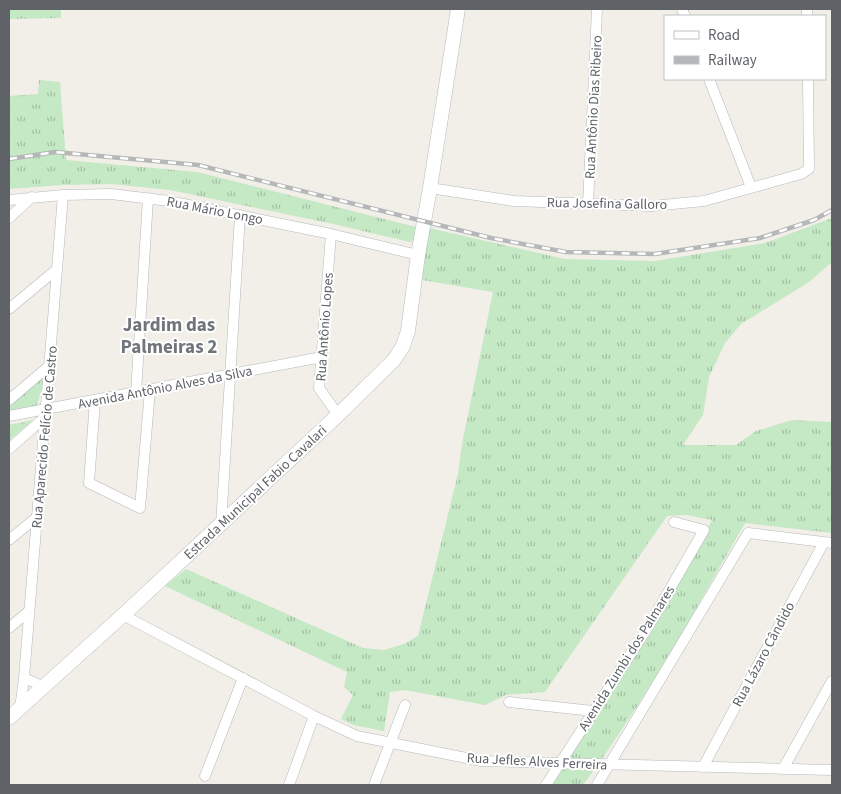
<svg xmlns="http://www.w3.org/2000/svg" width="841" height="794" font-family="'Source Sans 3',sans-serif">
	<style>
		.grass { fill: url(#grass-tufts) }
		.forest { fill: url(#forest-crowns) }
		.lines { fill: none; stroke-linecap: round; stroke-linejoin: round }
		.street-casing { stroke: #b5b8bc; stroke-width: 11 }
		.secondary-casing { stroke: #b6babf; stroke-width: 15 }
		.street { stroke: #fff; stroke-width: 10 }
		.secondary { stroke: #fff; stroke-width: 14 }
		.rail-casing { stroke: #b6b7b8; stroke-width: 4.5 }
		.rail { stroke: #fff; stroke-width: 2.5; stroke-dasharray: 8; stroke-linecap: butt }
		.labels { text-anchor: middle; stroke-width: 4; stroke-linejoin: round; paint-order: stroke }
		.street-label { font-size: 14px; fill: #5f6368; stroke: #fff }
		.district-label { font-size: 19px; font-weight: bold; fill: #70757a; stroke: #fff }
	</style>
	<defs>
		<pattern id="grass-tufts" width="24" height="20" patternUnits="userSpaceOnUse" patternTransform="scale(1.25)"><rect width="24" height="20" fill="#c5e8c5"/><path d="M3 7l-1-3M5 7V3M7 7l1-3M15 17l-1-3M17 17v-4M19 17l1-3" fill="none" stroke="#a3c0a4"/></pattern>
		<pattern id="forest-crowns" width="20" height="18" patternUnits="userSpaceOnUse" patternTransform="scale(1.25)"><rect width="20" height="18" fill="#c5e8c5"/><path d="M2 6a3 3 0 1 1 6 0M12 15a3 3 0 1 1 6 0" fill="none" stroke="#a3c0a4"/></pattern>
	</defs>
	<rect width="100%" height="100%" fill="#f1efe8"/>
	<path class="grass" d="M9,9H61V18L9,19Z
		M39,80L60,82L66,160L197,172L416,227L414,240L410,242L333,224L170,190L111,184L63,185L9,189V96L38,94Z
		M832,218V262L809,282L741,324L725,343L709,377L703,415L683,445H736L756,431L792,420L832,422V533L745,523C694,612 644,703 583,785H552L668,602L712,520L686,515L667,516L545,692L506,695L485,705L405,690L390,692L384,731L353,725L341,719L353,695L344,687L347,672L165,586L186,569L363,648L384,650L404,644L418,636L458,474L462,444L493,292L422,280L429,228L565,259L655,261L765,243Z
		M45,376L37,406L9,411V407Z"/>
	<path class="forest" d="M33,420L9,441V425Z"/>
	<g class="lines">
		<g class="street-casing">
			<path id="street" d="M682,9L685,16
				M807,9V16
				M709,79L751,187
				M430,188L514,201L652,206L704,201L801,174L809,169L808,79
				M9,200L63,195L111,194L169,201L331,234L418,255
				M588,204L597,9
				M9,218L32,197
				M331,234L319,388L338,415
				M9,309L57,269
				M136,393L148,198
				M9,400L49,366
				M95,400L89,483L140,508L150,390
				M9,416L322,357
				M9,449L45,417
				M221,525L240,215
				M9,540L37,517
				M123,615L314,716L357,736L481,761L832,770
				M9,628L29,611
				M24,678L45,687
				M509,702L593,711
				M20,709L24,678L63,195
				M703,767L824,542
				M783,769L832,681
				M205,776L243,678
				M289,785L314,716
				M374,785L405,705
				M546,785L648,627L704,530L674,522
				M597,785L748,533L832,543"/>
		</g>
		<g class="secondary-casing">
			<path id="secondary" d="M9,718L123,615L338,415L394,360L403,346L408,331L418,255L430,188L458,9"/>
		</g>
		<use href="#street" class="street"/>
		<use href="#secondary" class="secondary"/>
		<g class="rail-casing">
			<path id="rail" d="M9,159L55,152L198,165L491,238L566,252L655,254L760,238L814,220L832,210"/>
		</g>
		<use href="#rail" class="rail"/>
	</g>
	<g class="labels">
		<g class="street-label">
			<text transform="translate(593 107) rotate(-87)" y="5">Rua Antônio Dias Ribeiro</text>
			<text transform="translate(607 203) rotate(1)" y="5">Rua Josefina Galloro</text>
			<text transform="translate(215 210) rotate(11)" y="5">Rua Mário Longo</text>
			<text transform="translate(324 327) rotate(-86)" y="5">Rua Antônio Lopes</text>
			<text transform="translate(165 387) rotate(-11)" y="5">Avenida Antônio Alves da Silva</text>
			<text transform="translate(44 437) rotate(-85)" y="5">Rua Aparecido Felício de Castro</text>
			<text transform="translate(255 492) rotate(-43)" y="5">Estrada Municipal Fabio Cavalari</text>
			<text transform="translate(763 654) rotate(-62)" y="5">Rua Lázaro Cândido</text>
			<text transform="translate(626 658) rotate(-58)" y="5">Avenida Zumbi dos Palmares</text>
			<text transform="translate(537 761) rotate(3)" y="5">Rua Jefles Alves Ferreira</text>
		</g>
		<g class="district-label">
			<text x="169" y="331">Jardim das<tspan x="169" dy="22">Palmeiras 2</tspan></text>
		</g>
	</g>
	<rect width="841" height="794" fill="none" stroke="#5f6368" stroke-width="20"/>
	<rect x="664" y="15" width="162" height="65" fill="#ffffff" stroke="#bfc1c3"/>
	<rect x="674" y="31" width="25" height="8" fill="#ffffff" stroke="#bfc1c3"/>
	<text x="708" y="40" font-size="15" fill="#5f6368">Road</text>
	<rect x="674" y="56" width="25" height="8" fill="#b6b7b8" stroke="#bfc1c3"/>
	<text x="708" y="65" font-size="15" fill="#5f6368">Railway</text>
</svg>
